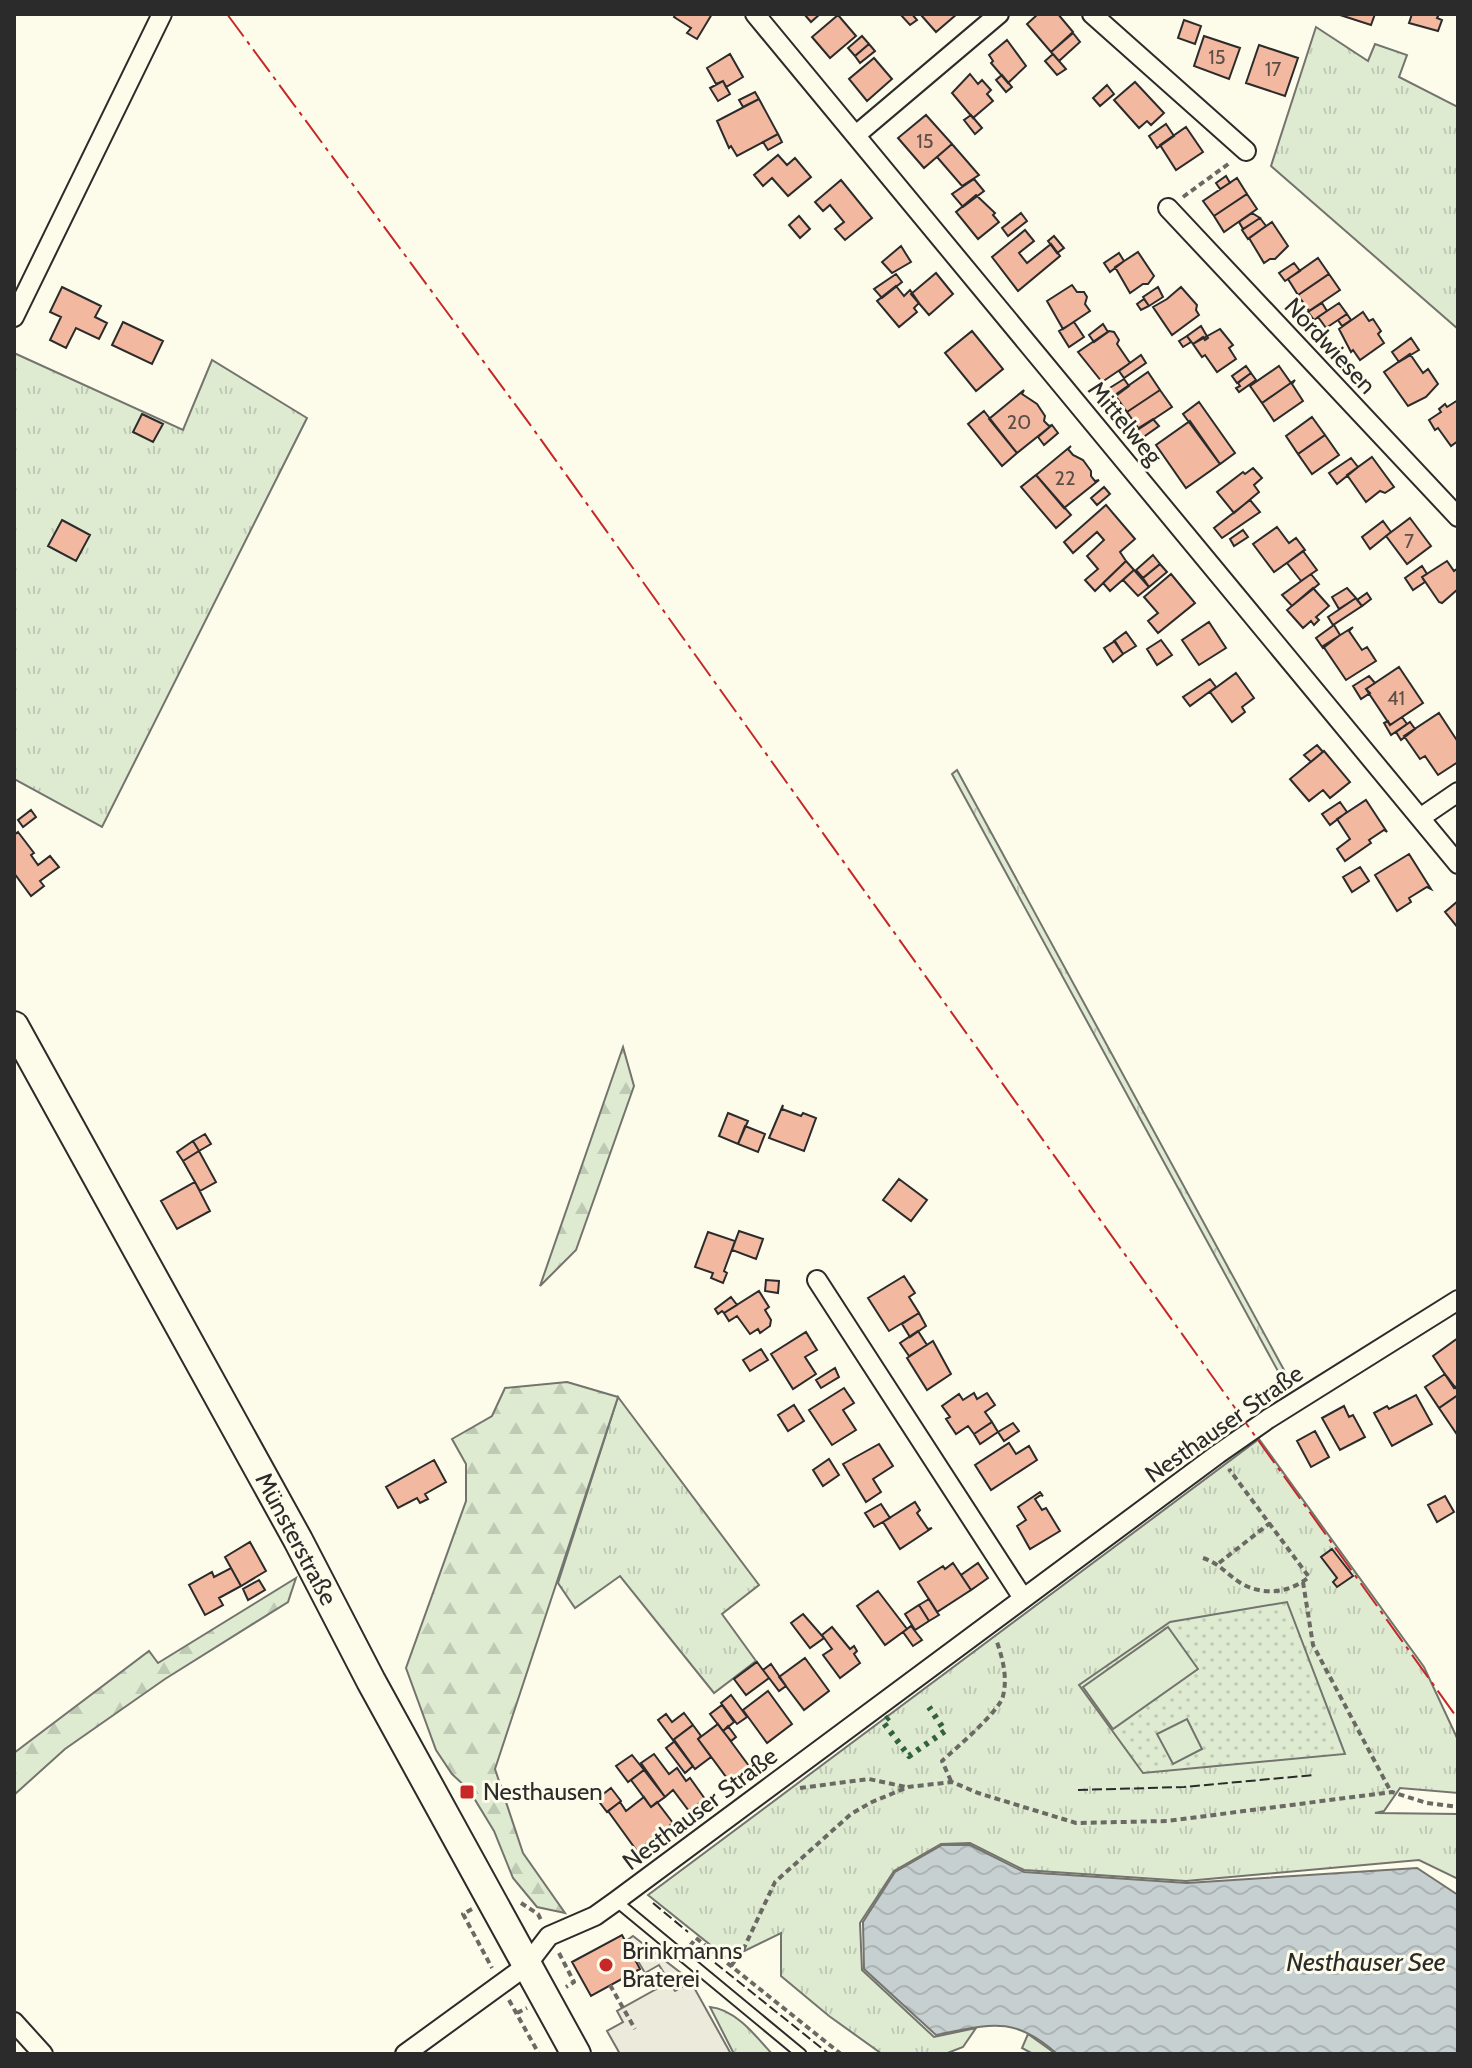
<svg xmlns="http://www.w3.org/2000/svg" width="1472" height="2068" font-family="Cabin,sans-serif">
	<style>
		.grass { fill: url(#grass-tufts); stroke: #74746e; stroke-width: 2 }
		.forest { fill: url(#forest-firs); stroke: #74746e; stroke-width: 2 }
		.park { fill: url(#park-dots); stroke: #74746e; stroke-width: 2 }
		.pitch { fill: #deebd1; stroke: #74746e; stroke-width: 2 }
		.parking { fill: #eceadb; stroke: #74746e; stroke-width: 2 }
		.water { fill: url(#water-waves); stroke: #74746e; stroke-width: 2 }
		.building { fill: #f2b8a0; stroke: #2b2b2b; stroke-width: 2 }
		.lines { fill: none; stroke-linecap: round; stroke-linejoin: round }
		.lane-casing { stroke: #2b2b2b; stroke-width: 13 }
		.street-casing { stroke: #2b2b2b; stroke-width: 22 }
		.primary-casing { stroke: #2b2b2b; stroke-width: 32 }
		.path { stroke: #6a6964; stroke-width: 4; stroke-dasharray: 6 4; stroke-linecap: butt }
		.lane { stroke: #fdfbea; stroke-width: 9 }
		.street { stroke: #fdfbea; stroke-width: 18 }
		.primary { stroke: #fdfbea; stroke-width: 28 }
		.hedge { stroke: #34623c; stroke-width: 6; stroke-dasharray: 4 6; stroke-linecap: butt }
		.fence { stroke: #2b2b2b; stroke-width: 2; stroke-dasharray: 10 4; stroke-linecap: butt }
		.power { stroke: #c62828; stroke-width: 2; stroke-dasharray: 28 6 4 6; stroke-linecap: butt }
		.poi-dot { fill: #c62828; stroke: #fdfbea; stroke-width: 3 }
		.labels { text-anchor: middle; stroke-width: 6; stroke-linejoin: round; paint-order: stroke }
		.number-label { font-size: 20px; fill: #5d4e48 }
		.street-label { font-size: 24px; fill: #2b2b2b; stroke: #fdfbea }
		.poi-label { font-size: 24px; fill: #2b2b2b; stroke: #fdfbea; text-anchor: start }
		.water-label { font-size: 26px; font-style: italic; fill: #2b2b2b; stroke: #fdfbea }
	</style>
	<defs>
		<pattern id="grass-tufts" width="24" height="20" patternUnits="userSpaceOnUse" patternTransform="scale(2)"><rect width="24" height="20" fill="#deebd1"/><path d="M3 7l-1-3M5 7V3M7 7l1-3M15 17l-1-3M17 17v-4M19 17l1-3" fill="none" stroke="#bfcab4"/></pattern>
		<pattern id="forest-firs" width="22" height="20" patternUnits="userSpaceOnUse" patternTransform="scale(2)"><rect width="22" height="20" fill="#deebd1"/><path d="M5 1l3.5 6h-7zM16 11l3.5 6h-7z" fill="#bfcab4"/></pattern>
		<pattern id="park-dots" width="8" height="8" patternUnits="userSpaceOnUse" patternTransform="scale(2)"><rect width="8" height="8" fill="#deebd1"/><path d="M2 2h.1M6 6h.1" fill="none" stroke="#bfcab4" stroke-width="1.8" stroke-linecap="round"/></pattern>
		<pattern id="water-waves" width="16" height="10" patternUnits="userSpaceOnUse" patternTransform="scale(2)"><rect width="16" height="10" fill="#c7d0d0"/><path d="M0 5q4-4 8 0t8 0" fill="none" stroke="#abb3b3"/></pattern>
	</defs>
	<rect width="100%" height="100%" fill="#fdfbea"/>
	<path class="grass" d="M1316,27L1368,61L1375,44L1407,55L1399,77L1458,107V329L1271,166Z
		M14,353L183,430L212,360L307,418L102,827L14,779Z
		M957,770L1290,1381L1285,1384L952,774Z
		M618,1397L759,1585L722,1614L756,1661L714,1693L620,1576L575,1608L558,1583Z
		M1259,1439L1424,1667L1458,1740V1793L1400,1788L1384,1811L1375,1813L1458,1814V1879L1419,1860L1186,1881L1024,1870L970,1843L941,1844L894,1871L860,1923L862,1970L934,2037L976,2028L963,2047L945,2054H882L829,2016L781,1976V1933L728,1959L648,1895Z
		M710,2007C735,2009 756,2036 772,2054H734Z
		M1028,2034L1056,2054H1033L1022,2048Z"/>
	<path class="forest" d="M623,1047L634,1086L576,1250L540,1286Z
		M567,1382L618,1397L495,1769L523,1853L565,1913L537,1907L513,1878L494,1831L469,1790L452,1774L436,1750L406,1668L466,1501V1464L452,1439L492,1416L505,1388Z
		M296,1578L288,1602L165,1679L65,1749L14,1795V1753L149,1651L158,1663Z"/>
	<path class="park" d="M1287,1602L1345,1754L1143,1773L1079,1685L1170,1622Z"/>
	<path class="pitch" d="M1168,1627L1198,1669L1113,1729L1083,1687Z
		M1187,1719L1202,1749L1173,1764L1157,1734Z"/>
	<path class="parking" d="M633,1936L681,1973L669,1981L659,1965L645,1973L626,1941Z
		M669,1982L675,1991L691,1982L731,2054H620L607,2031L623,2022L617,2011Z"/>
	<path class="water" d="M942,1845H970L1024,1872L1187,1883L1417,1868L1458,1895V2054H1057C1013,2014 988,2025 936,2035L864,1969L863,1922L895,1872Z"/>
	<path class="building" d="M676,14H712L697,39L687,33L691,28L674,17Z
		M804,14H820L811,22Z
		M900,14H912L917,20L910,25Z
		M957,14L936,32L921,15L922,14Z
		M1038,14H1058L1073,32L1051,52L1027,24Z
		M1337,14H1375L1371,25Z
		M1412,14H1439L1437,18L1442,20L1438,31L1409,23Z
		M838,15L856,36L830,58L812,37Z
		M1184,20L1201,26L1195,44L1178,38Z
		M1073,33L1080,42L1059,61L1051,52Z
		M862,36L869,44L855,56L848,48Z
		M1204,36L1240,48L1229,79L1194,66Z
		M1007,40L1026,66L1008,83L991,63L993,61L989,55Z
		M869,44L875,51L860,63L855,56Z
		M1259,45L1298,58L1285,96L1246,83Z
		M730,54L743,77L726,87L723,81L716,84L707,68Z
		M1053,54L1066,69L1057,75L1045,61Z
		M874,58L892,79L867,101L849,79Z
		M970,74L978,84L982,80L991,90L987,94L993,101L973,118L952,93Z
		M1002,75L1012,87L1006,92L996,80Z
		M723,81L730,94L718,101L710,88Z
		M1135,82L1164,113L1151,125L1147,121L1139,128L1114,100Z
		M1107,85L1114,94L1100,106L1093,98Z
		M755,92L759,99L743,107L739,100Z
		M759,99L778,134L737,156L731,146L729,148L717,121Z
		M926,115L952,144L924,168L898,138Z
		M971,115L982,128L975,134L964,120Z
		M1166,124L1174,136L1157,148L1149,136Z
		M1186,127L1203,152L1176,170L1160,145Z
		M778,134L782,142L768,150L763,142Z
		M952,144L979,175L962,186L937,157Z
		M778,155L787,165L795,158L811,177L788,196L772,178L763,186L754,175Z
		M1226,176L1230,183L1220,189L1216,183Z
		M1237,178L1247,194L1214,216L1203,201Z
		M974,179L984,191L963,207L952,194Z
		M841,180L872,218L845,240L835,229L844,222L830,205L823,211L815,202Z
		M1247,194L1257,209L1224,232L1214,216Z
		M976,195L995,213L993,215L999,222L978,239L956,212Z
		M1021,213L1027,221L1008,236L1002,228Z
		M1252,213L1260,218L1243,229L1239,222Z
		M799,216L810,229L800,238L789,225Z
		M1260,218L1266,226L1248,239L1242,230Z
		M1272,222L1288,246L1275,259H1270L1264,263L1249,238Z
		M1025,230L1034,241L1019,253L1027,263L1051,244L1060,256L1018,291L992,257Z
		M1054,236L1064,248L1057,253L1048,241Z
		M901,246L911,262L892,273L882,262Z
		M1138,252L1154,276L1148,284H1143L1130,293L1115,267Z
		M1119,253L1124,261L1110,272L1104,263Z
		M1318,258L1329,274L1298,295L1288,279Z
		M1294,263L1300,271L1285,281L1279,273Z
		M936,273L953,294L929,315L911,294Z
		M896,274L902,282L882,298L874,289Z
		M1329,274L1340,290L1309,311L1298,295Z
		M1072,285L1077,292H1084L1087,297L1085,304L1090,311L1063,329L1047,301Z
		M896,286L904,296L910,290L919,303L914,308L917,312L899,327L877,301Z
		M62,287L101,306L95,317L107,323L99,339L76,328L66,348L50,340L61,317L50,312Z
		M1158,287L1163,297L1149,306L1143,297Z
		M1181,287L1197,305L1196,310L1199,315L1172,335L1153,307L1167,299Z
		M1144,299L1149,306L1141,310L1137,304Z
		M1322,303L1327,311L1314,320L1308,312Z
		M1339,303L1347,314L1326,328L1318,317Z
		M1363,312L1369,321L1373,319L1381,331L1378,334L1384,343L1360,360L1353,350L1351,352L1339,329Z
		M1347,314L1351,320L1342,326L1338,320Z
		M123,322L163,341L152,364L112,345Z
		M1074,322L1084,337L1069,347L1059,331Z
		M1103,324L1108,332L1094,342L1089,335Z
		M1201,326L1208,338L1205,340L1203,337L1193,344L1187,336Z
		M1220,329L1233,345L1229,348L1236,359L1217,372L1205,355L1202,357L1193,344Z
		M972,331L1003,369L976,391L945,353Z
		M1109,331L1114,332L1119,340L1117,344L1130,363L1102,382L1078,352Z
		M1187,336L1191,342L1183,347L1179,341Z
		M1411,338L1419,350L1399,362L1392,352Z
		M1410,354L1423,373L1428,369L1438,384L1426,397L1408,406L1384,372Z
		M1141,355L1146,363L1124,378L1119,371Z
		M1246,366L1251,373L1237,383L1232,376Z
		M1279,366L1291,383L1295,380L1262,403L1250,386Z
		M1148,372L1160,390L1127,412L1115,395Z
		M1251,373L1256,380L1239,392L1236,388L1240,386L1238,383Z
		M1124,379L1129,386L1113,398L1108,389Z
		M1295,380L1292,384L1303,401L1274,421L1262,403Z
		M1024,390L1022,394L1037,404L1045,416L1044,421L1049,426L1052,425L1017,453L989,419Z
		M1160,390L1172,407L1139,429L1127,412Z
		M1458,400V441L1451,446L1438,428L1435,430L1429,420L1441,412L1439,409L1445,404L1447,407Z
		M1199,402L1235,453L1220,464L1183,414Z
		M984,411L1017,453L1002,466L968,424Z
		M142,414L163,424L153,442L133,432Z
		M1312,417L1325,435L1298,454L1286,436Z
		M1153,419L1159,426L1142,438L1137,429Z
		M1190,421L1220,464L1186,488L1156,445Z
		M1052,425L1058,433L1044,445L1038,437Z
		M1325,435L1339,455L1312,474L1298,454Z
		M1071,446L1068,449L1073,455L1083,460L1091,471V476L1095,481L1099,480L1064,508L1036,475Z
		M1372,457L1394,487L1385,493L1380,491L1366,502L1347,475Z
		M1351,458L1358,467L1337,484L1329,473Z
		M1253,468L1262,478L1254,485L1259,492L1234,513L1217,492L1243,472L1245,474Z
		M1036,475L1071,515L1056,528L1021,487Z
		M1104,487L1110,494L1097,505L1091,498Z
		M1250,500L1260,512L1222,538L1214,528Z
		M1106,505L1135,539L1120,552L1126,561L1095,591L1085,580L1098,569L1087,556L1104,540L1097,532L1073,553L1064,542Z
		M1410,518L1431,546L1407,564L1386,536Z
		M62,520L90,535L76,561L48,546Z
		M1383,521L1391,532L1370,549L1362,537Z
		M1277,527L1289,543L1296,538L1305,550L1274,572L1253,544Z
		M1243,530L1248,537L1234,546L1230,539Z
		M1303,551L1317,570L1301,581L1287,563Z
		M1153,555L1160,564L1143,578L1136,570Z
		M1126,561L1134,570L1110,591L1103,583Z
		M1447,561L1454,571L1458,568V589L1442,603L1439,602L1422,577Z
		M1160,564L1167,572L1149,587L1143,578Z
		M1422,566L1427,574L1422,577L1425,582L1413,590L1405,578Z
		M1134,570L1149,587L1138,596L1123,580Z
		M1171,574L1195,603L1158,633L1148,621L1158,613L1144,597Z
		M1311,574L1319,584L1292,606L1282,595Z
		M1313,588L1329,606L1316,617L1319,620L1314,625L1311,621L1303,628L1287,610Z
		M1347,588L1356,598L1339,609L1332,597Z
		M1367,593L1371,599L1362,606L1357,600Z
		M1356,598L1362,606L1333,625L1328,617Z
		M1209,622L1226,648L1199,665L1182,640Z
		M1334,625L1340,635L1323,648L1316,638Z
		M1353,627L1349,631L1362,650L1367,647L1376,661L1346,680L1323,646Z
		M1126,632L1136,646L1123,654L1114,641Z
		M1161,640L1172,655L1157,665L1147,649Z
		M1115,641L1123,654L1113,662L1104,648Z
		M1399,667L1423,703L1390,725L1366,689Z
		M1236,673L1254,698L1242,707L1245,712L1232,722L1210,692Z
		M1369,676L1375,683L1366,689L1370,693L1361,699L1353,686Z
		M1210,679L1216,687L1190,706L1183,697Z
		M1439,713L1458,742V762L1438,775L1425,756L1420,759L1404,736Z
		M1402,717L1407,724L1391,735L1384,723L1388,721L1390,725Z
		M1410,722L1415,729L1401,740L1396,732Z
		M1317,745L1323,752L1311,762L1304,755Z
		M1324,751L1350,782L1330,798L1323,790L1309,801L1290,779Z
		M1366,800L1387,832L1384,830L1369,840L1371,843L1345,861L1337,849L1350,839L1337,819Z
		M1340,802L1347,812L1330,825L1322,814Z
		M31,810L36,817L23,827L18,820Z
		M18,832L34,853L31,855L38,865L50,856L59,867L40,881L44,886L31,896L14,873V835Z
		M1409,854L1431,889L1427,887L1409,898L1411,902L1397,911L1375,875Z
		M1360,867L1369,881L1352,892L1343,877Z
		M1458,901V928L1445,912Z
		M783,1105L782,1109L801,1116L803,1113L816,1118L804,1151L769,1138Z
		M728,1113L748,1121L738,1144L719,1136Z
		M745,1126L765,1134L758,1152L738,1144Z
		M205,1134L211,1144L199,1151L193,1141Z
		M193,1141L199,1151L183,1161L177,1152Z
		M199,1151L216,1182L200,1191L183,1161Z
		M899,1179L927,1200L911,1221L883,1200Z
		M195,1182L210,1211L177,1229L161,1201Z
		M739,1231L763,1239L756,1259L732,1250Z
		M708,1232L735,1241L724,1271L727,1273L723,1283L711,1278L713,1273L695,1267Z
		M904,1276L915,1293L909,1297L919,1313L889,1331L868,1298Z
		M766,1280L779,1281L778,1293L765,1291Z
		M759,1291L769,1307L765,1310L771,1320L770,1326L760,1333L758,1329L750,1334L737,1316L729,1321L724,1313Z
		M731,1297L737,1305L724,1313L722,1311L718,1314L715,1309Z
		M919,1313L926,1326L910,1337L902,1324Z
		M918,1331L927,1345L909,1356L900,1343Z
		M806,1332L817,1350L805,1357L816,1374L793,1389L771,1354Z
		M1458,1338V1385L1454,1388L1433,1356Z
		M933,1341L951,1374L927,1390L907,1358Z
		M761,1349L768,1360L750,1371L743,1360Z
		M835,1368L839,1377L821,1388L816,1380Z
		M1445,1374L1458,1391V1395L1439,1408L1425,1387Z
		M844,1388L854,1403L843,1410L856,1430L832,1445L809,1410Z
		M974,1393L977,1399L987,1393L995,1405L985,1412L992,1422L974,1434L968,1426L956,1434L946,1419L950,1417L942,1406L959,1394L963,1400Z
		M1416,1395L1432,1424L1392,1446L1374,1413L1387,1406L1389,1409Z
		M1458,1395V1436L1439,1408Z
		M794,1405L804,1421L788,1431L778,1415Z
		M1344,1406L1349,1417L1353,1415L1365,1437L1340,1450L1322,1418Z
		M992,1422L998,1432L980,1444L974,1434Z
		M1013,1423L1019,1431L1004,1441L998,1432Z
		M1315,1431L1329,1457L1311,1467L1297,1441Z
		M1009,1443L1016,1454L1029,1446L1037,1460L991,1490L975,1465Z
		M879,1444L893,1466L873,1479L881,1492L866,1502L843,1464Z
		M829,1459L839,1475L823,1486L813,1470Z
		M434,1460L446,1482L425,1494L428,1499L420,1503L417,1498L398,1508L386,1487Z
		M1040,1492L1043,1496L1041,1495L1035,1499L1042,1510L1046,1508L1060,1531L1030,1549L1017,1526L1026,1520L1018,1507Z
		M1445,1496L1454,1512L1437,1522L1428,1505Z
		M915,1502L920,1510L917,1513L928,1529L932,1528L900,1549L883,1522Z
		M881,1504L890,1518L874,1527L865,1513Z
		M250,1542L266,1571L241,1586L225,1557Z
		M1332,1549L1353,1576L1337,1587L1333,1582L1337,1578L1321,1557Z
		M953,1563L971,1590L937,1612L918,1582L943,1566L945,1569Z
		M978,1563L988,1578L971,1590L961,1575Z
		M231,1568L241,1586L219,1598L223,1605L205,1615L189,1585L212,1572L214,1577Z
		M259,1580L265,1590L248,1600L243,1589Z
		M878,1591L907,1629L885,1645L857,1606Z
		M929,1599L939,1615L929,1621L919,1605Z
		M919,1605L929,1621L915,1630L905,1614Z
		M803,1614L824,1638L810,1648L791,1623Z
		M911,1626L922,1640L913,1646L903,1632Z
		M832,1627L850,1649L854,1646L857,1651L854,1654L860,1663L840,1678L823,1655L832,1649L822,1635Z
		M805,1658L829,1691L804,1710L779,1677Z
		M757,1662L769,1678L746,1695L734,1679Z
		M771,1664L786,1686L779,1691L763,1670Z
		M768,1691L792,1724L767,1743L743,1710Z
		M731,1695L747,1717L737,1724L721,1703Z
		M722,1705L734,1722L723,1731L710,1714Z
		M684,1713L693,1725L673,1740L658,1720L666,1714L672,1722Z
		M718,1724L749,1766L729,1781L698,1739Z
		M693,1725L701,1736L698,1739L711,1757L695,1769L673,1740Z
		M728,1726L736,1737L731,1741L723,1731Z
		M675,1741L693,1766L685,1773L666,1748Z
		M654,1754L669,1774L677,1768L686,1781L690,1778L705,1799L689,1811L673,1790L665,1797L641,1763Z
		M632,1755L644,1770L628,1782L616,1766Z
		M644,1770L665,1797L651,1807L631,1780Z
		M611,1788L621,1801L607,1812L597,1799Z
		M644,1797L651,1807L657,1802L673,1823L637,1851L608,1811L620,1802L626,1811Z
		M622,1935L640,1969L591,1996L572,1962Z"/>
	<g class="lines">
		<g class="lane-casing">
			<path id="lane" d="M616,1901L801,2054"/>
		</g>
		<g class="street-casing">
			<path id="street" d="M755,14L1458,864
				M1092,14L1246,151
				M856,135L999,14
				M1168,208L1458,517
				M14,317L162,14
				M1420,818L1458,792
				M817,1280L1023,1598
				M14,2022L43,2054
				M405,2054L526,1966L549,1936L595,1916L616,1901L1218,1454L1268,1419L1458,1300"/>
		</g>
		<g class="primary-casing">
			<path id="primary" d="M14,1026L298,1540L371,1681L576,2054"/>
		</g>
		<path class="path" d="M1183,197L1231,162
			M1203,1558C1221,1564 1228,1576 1244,1585C1266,1596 1291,1592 1309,1577L1229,1469
			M1219,1563L1270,1523
			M1303,1582L1313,1645L1391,1792
			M951,1781L942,1761C955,1749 1000,1711 1003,1696C1008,1676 1002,1657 996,1639
			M800,1788L869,1779L906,1787
			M521,1903L538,1914L541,1920
			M472,1909L463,1914L492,1968
			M690,1946L696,1938L841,2054
			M559,1953L574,1982L566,1987
			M731,1966L744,1948L775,1882L851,1814L872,1802L908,1787L952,1782L978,1793L1076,1823L1167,1821L1392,1792L1427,1803L1458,1807
			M610,1985L635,2029
			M509,2000L539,2054
			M517,2013L527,2008"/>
		<use href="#lane" class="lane"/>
		<use href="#street" class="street"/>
		<use href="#primary" class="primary"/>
		<path class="hedge" d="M889,1717L883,1722L909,1756L945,1731L929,1707"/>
		<path class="fence" d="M1078,1790L1184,1787L1314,1775
			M653,1903L688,1932
			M704,1954L829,2054"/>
		<path class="power" d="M227,14L534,430L1458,1719"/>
	</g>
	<g class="poi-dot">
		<rect x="459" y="1784" width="16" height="16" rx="4"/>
		<circle cx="606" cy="1965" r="8"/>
	</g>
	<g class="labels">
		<g class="number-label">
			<text x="1217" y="64">15</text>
			<text x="1273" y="76">17</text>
			<text x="925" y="148">15</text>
			<text x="1019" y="429">20</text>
			<text x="1065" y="485">22</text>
			<text x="1409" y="548">7</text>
			<text x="1396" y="705">41</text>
		</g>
		<g class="street-label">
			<text transform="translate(1330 346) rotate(47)" y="8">Nordwiesen</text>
			<text transform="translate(1125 423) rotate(50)" y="8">Mittelweg</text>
			<text transform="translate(1224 1424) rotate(-35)" y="8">Nesthauser Straße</text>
			<text transform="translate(296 1539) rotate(62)" y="8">Münsterstraße</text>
			<text transform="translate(700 1809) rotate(-37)" y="8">Nesthauser Straße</text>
		</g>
		<g class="poi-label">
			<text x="483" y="1800">Nesthausen</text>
			<text x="622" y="1959">Brinkmanns<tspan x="622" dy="28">Braterei</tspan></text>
		</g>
		<g class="water-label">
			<text x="1366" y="1971">Nesthauser See</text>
		</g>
	</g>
	<rect width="1472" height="2068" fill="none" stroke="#2b2b2b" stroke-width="32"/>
</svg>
